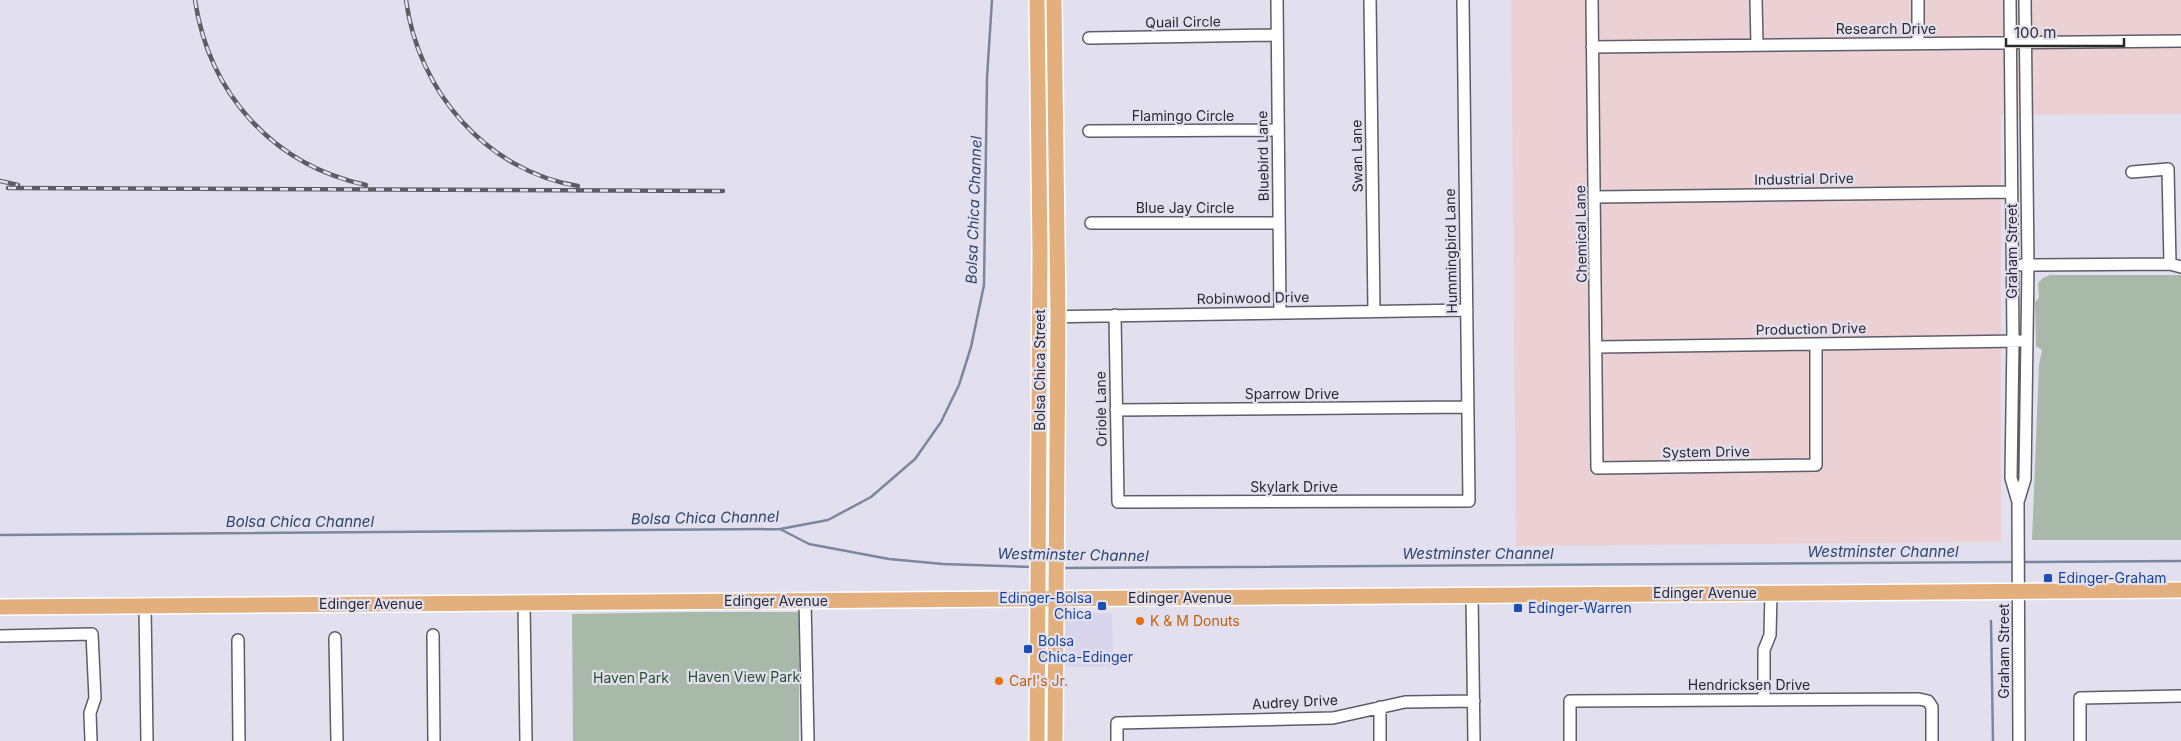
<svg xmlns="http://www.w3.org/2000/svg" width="2181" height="741" font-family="Inter,sans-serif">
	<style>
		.built { fill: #d9d5ec }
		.industrial { fill: #ecd1d4 }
		.green { fill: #a9b9a9 }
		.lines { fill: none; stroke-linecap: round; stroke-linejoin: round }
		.stream { stroke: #7a879c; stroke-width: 2.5 }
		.minor-casing { stroke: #5e5c68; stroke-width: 14 }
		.major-casing { stroke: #fff; stroke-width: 18 }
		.minor { stroke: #fff; stroke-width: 11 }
		.major { stroke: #e3af7c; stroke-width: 15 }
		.rail-casing { stroke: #5d5b64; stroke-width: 4.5 }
		.rail { stroke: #e2e0ef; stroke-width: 2.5; stroke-dasharray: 8; stroke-linecap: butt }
		.transit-dot { fill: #1a4fb4; stroke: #e2e0ef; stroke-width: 2 }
		.food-dot { fill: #e8710a; stroke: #e2e0ef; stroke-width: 2 }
		.labels { text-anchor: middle; stroke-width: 4.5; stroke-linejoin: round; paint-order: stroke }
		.street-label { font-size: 14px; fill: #2a292f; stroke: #e2e0ef }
		.transit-label { font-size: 14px; fill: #164399; stroke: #e2e0ef; text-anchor: start }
		.food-label { font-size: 14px; fill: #c56008; stroke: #e2e0ef; text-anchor: start }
		.park-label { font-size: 14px; fill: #284f2b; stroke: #e2e0ef }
		.water-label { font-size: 15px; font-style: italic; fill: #2c466d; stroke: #e2e0ef }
	</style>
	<rect width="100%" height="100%" fill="#e2e0ef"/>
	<path class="built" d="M1070,613H1112L1113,667H1065V621Z"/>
	<path class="industrial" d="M1511,0H2181V114L2001,115V542L1516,546Z"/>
	<path class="green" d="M2050,275H2181V540H2032L2039,365L2042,350L2036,346L2035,302L2039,298L2038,283L2043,278Z
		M689,612H799V741H573L572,614Z"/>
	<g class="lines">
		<path class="stream" d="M780,529L809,544L889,559L943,564L1032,567
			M0,535L780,529L828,520L871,497L915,459L941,422L959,385L971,347L984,285L987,78L992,0
			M2023,562L2181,561
			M1063,568L2015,562
			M1991,621L1993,741"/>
		<g class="minor-casing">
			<path id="minor" d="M1277,0L1280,313
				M1370,0L1374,311
				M1592,0L1597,468L1816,465V344
				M1756,0L1757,44
				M1918,0V43
				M2010,0L2013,340L2011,478L2018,502L2019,741
				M1089,38L1277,35
				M1592,47L2181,41
				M1089,131L1278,130
				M2132,172L2168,169L2170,264
				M1596,197L2012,192
				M1091,223H1279
				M2022,265L2170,264L2181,267
				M1115,315L1118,502L1469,501L1463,0
				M1040,317L1467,310
				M1597,347L2020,341
				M1116,410L1468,407
				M2018,502L2025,479L2028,265L2025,0
				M1472,595L1474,741
				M805,601L808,741
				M524,603L526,741
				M145,606L147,741
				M433,635L434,741
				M0,636L92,634L95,698L90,713L91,741
				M335,638L337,741
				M238,640L239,741
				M1764,700V650L1770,635L1771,593
				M1380,707V741
				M1117,741V723L1333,718L1405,702L1474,701
				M1570,741V701L1919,699L1928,701L1932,707V741
				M2080,741V698L2181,696"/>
		</g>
		<g class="major-casing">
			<path id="major" d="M1054,0L1058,316L1055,741
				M0,607L2181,590
				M1037,741L1040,253L1037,0"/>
		</g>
		<use href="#minor" class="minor"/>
		<use href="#major" class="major"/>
		<g class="rail-casing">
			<path id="rail" d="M195,0C209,94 273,165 366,185
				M406,0C418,91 486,171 578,186
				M0,181L18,185
				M8,188L723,191"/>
		</g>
		<use href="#rail" class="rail"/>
	</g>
	<g class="transit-dot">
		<rect x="2043" y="573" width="10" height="10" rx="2.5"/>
		<rect x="1097" y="601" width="10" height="10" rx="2.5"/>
		<rect x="1513" y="603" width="10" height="10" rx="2.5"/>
		<rect x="1023" y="644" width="10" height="10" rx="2.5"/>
	</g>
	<g class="food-dot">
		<circle cx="1140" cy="621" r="5"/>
		<circle cx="999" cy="681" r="5"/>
	</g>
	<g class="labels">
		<g class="street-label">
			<text transform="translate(1183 22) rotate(-1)" y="5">Quail Circle</text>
			<text x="1886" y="34">Research Drive</text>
			<text x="1183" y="121">Flamingo Circle</text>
			<text transform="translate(1263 156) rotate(-91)" y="5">Bluebird Lane</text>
			<text transform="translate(1357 156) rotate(-91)" y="5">Swan Lane</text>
			<text transform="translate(1804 179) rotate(-1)" y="5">Industrial Drive</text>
			<text x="1185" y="213">Blue Jay Circle</text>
			<text transform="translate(1581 234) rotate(-91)" y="5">Chemical Lane</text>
			<text transform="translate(1451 251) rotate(-91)" y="5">Hummingbird Lane</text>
			<text transform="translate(2012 251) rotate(-90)" y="5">Graham Street</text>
			<text transform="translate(1253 298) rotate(-1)" y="5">Robinwood Drive</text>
			<text transform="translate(1811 329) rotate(-1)" y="5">Production Drive</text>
			<text transform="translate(1040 370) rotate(-90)" y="5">Bolsa Chica Street</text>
			<text x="1292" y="399">Sparrow Drive</text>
			<text transform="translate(1101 409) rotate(-91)" y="5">Oriole Lane</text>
			<text transform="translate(1706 452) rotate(-1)" y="5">System Drive</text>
			<text x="1294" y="492">Skylark Drive</text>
			<text x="1705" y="598">Edinger Avenue</text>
			<text x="1180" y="603">Edinger Avenue</text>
			<text x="776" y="606">Edinger Avenue</text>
			<text x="371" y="609">Edinger Avenue</text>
			<text transform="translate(2004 651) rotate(-90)" y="5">Graham Street</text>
			<text x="1749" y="690">Hendricksen Drive</text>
			<text transform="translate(1295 702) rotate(-3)" y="5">Audrey Drive</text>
		</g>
		<g class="transit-label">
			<text x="2058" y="583">Edinger-Graham</text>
			<text x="1092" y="603" text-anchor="end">Edinger-Bolsa<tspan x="1092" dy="16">Chica</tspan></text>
			<text x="1528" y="613">Edinger-Warren</text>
			<text x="1038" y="646">Bolsa<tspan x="1038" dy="16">Chica-Edinger</tspan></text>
		</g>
		<g class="food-label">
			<text x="1150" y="626">K &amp; M Donuts</text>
			<text x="1009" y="686">Carl's Jr.</text>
		</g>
		<g class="park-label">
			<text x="744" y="682">Haven View Park</text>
			<text x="631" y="683">Haven Park</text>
		</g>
		<g class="water-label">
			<text transform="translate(974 210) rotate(-88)" y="5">Bolsa Chica Channel</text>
			<text transform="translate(705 518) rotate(-1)" y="5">Bolsa Chica Channel</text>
			<text x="300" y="527">Bolsa Chica Channel</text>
			<text x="1883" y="557">Westminster Channel</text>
			<text x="1478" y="559">Westminster Channel</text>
			<text transform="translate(1073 555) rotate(1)" y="5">Westminster Channel</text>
		</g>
	</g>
	<path d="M2006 38v8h118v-8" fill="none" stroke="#2a292f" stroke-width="2.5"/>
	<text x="2014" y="38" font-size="15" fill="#2a292f" stroke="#e2e0ef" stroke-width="4" paint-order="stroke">100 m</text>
</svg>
